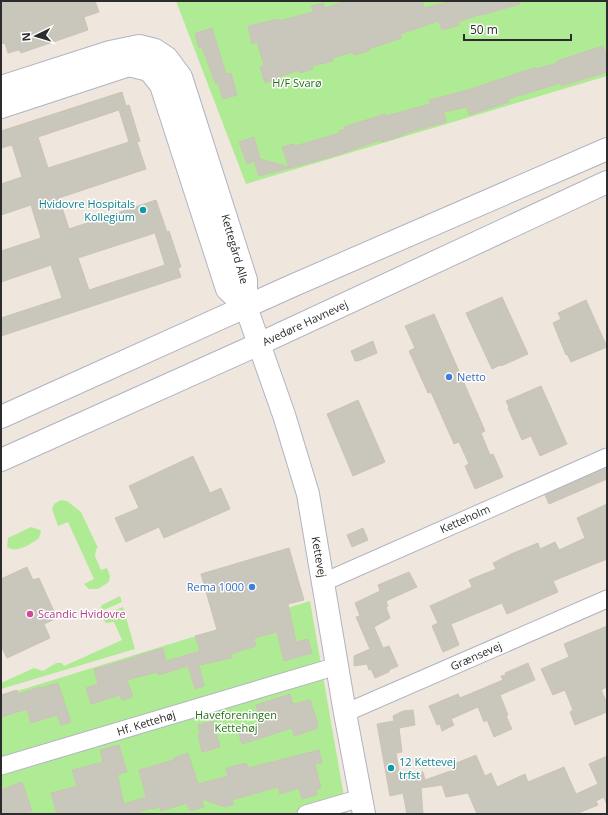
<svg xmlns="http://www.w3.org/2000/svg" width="608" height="815" font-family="'Open Sans',sans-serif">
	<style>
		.green { fill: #afeb94 }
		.building { fill: #c9c6bb; stroke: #cbc4b6; fill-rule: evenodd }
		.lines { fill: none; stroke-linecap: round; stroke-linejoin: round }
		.street-casing { stroke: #b1b3c1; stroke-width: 19 }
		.secondary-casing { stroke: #b1b3c1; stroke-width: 24 }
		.street { stroke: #fff; stroke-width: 17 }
		.secondary { stroke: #fff; stroke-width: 22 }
		.culture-dot { fill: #0f9aa8; stroke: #fff; stroke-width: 1.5 }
		.shop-dot { fill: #3f7fe0; stroke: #fff; stroke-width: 1.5 }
		.hotel-dot { fill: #d1479c; stroke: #fff; stroke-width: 1.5 }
		.labels { text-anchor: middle; stroke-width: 3; stroke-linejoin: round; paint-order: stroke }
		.park-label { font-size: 11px; fill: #247113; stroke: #fff }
		.culture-label { font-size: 11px; fill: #0d838f; stroke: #fff; text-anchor: end }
		.street-label { font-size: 11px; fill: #2c2c2c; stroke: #fff }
		.shop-label { font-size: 11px; fill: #366cbe; stroke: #fff; text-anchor: start }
		.hotel-label { font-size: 11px; fill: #b23c85; stroke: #fff; text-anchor: start }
	</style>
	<rect width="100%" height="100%" fill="#efe7dd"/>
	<path class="green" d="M176,1H607V76L246,184Z
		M61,500L67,501L81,512L98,548L96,549L95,556L101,570L107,568L110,576L109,582L98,589H89L84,584L94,579L68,522L58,526L52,509L54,504Z
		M31,527L40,530L41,532L39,538C31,544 16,554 7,547L8,538Z
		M120,596L122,602L99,612L102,605Z
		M310,601L347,814H1V696Z
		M123,607L135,649L1,689V683L34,668L43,671L56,663H62L64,666L122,640L114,622L106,623L101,616Z"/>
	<path class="building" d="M1,1H95L99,12L84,17L88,30L21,53L19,50L8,53L5,43L1,44Z
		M346,1H422L424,8L452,1H519L520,4L482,15L481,14L458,22L459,25L442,30L439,21L400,34L402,38L368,49L369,51L354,55L353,52L332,58L333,61L312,66L313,69L300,73L299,70L279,77V79L265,83L260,67L264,65L257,42L252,44L248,26L279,19V21L313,12L311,6L323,3L325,8Z
		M212,28L226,74L231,73L237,95L223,99L218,83L216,84L202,47L199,48L195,35L196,33Z
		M603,46L607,56V72L561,86V83L508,99L509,102L469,115L467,107L444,112L446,122L403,134L404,135L392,139L381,142L380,140L335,156L259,176L254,161L247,164L239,142L254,137L260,159L289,167L282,147L294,144L295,146L340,133L339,131L345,129L344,127L385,114L386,116L430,104L429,100L468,90L536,67V69L558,63L557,61Z
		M122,92L126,106L129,105L140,141L137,142L146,169L59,198L69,229L156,200L167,232L169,231L181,267L178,268L181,277L1,336V318L62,298L51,265L1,282V251L41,238L31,205L1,215V184L22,177L12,145L1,148V131ZM119,110L129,142L48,168L38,137ZM155,233L165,265L89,290L78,258Z
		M502,297L528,354L501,366L500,365L492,369L466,313Z
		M586,300L607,347L571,362L567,354L566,355L553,323L561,319L558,313Z
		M434,314L485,431L481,433L490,455L493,454L503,477L475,489L465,466L469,464L459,442L454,444L431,392L428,393L409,351L415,348L405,326Z
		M373,341L377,353L358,361H355L351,351Z
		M541,386L567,444L540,456L531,436L522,440L508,408L509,407L506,401Z
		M358,400L385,462L353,476L327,414Z
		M193,456L210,493L221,488L230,509L164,538L159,527L126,542L115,518L139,508L129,486Z
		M607,468V479L549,504L545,495Z
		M607,504V559L553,581L558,592L507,614L502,603L451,624L459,645L443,652L432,626L438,623L430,606L472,587L469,580L496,569L493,563L511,554L538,543L540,549L555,542L559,550L585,538L577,518Z
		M363,528L368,540L352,547L347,535Z
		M289,548L304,600L288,604L296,642L308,639L312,653L284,661L277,632L254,638L256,646L231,654L232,658L199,665L204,686L195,689L188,666L158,675L157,672L127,680L133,697L122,700L120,695L91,704L86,688L98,684L94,669L136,657V656L163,648L166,661L200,651L195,636L217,630L201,574Z
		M27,567L33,580L39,578L57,618L44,624L50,638L7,658L1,646V579Z
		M409,572L417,587L386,601L388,606L386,607L390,618L374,627L383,648L389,646L398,666L389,670V672L375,678L371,669L369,670L367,664L354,666V656L370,649L356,617L360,616L355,603L380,591L378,585Z
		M607,626V687L601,690L607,703V712L575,725L570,712L573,710L565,690L553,695L541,669L569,657L564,644Z
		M528,663L535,680L500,695L508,715L506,716L512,729L494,737L487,720L484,722L478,707L451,719L454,725L442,731L440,724L437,725L429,706L458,694L460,698L503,680L501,676L506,675L505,673Z
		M58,683L71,722L61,725L57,715L31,723L27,709L1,717V695L17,690L18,694L40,687V688Z
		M290,694L293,704L310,700L318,724H316L318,728L294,736L292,728L242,744L238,731L258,725L254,712L258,711L256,705Z
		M413,710L415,725L399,728L402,752L396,753L400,776L423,772L425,780L456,769L454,764L476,755L485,776L491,773L497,787L525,774L528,782L564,767L576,794L598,784L589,764L607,756V806L604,797L596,801L598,805L576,814H477L468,793L446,797L442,785L421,788L423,814H407L403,793L390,796L377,724L394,721L393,716L403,711Z
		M213,721L220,747L202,752L198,734L200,733L198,725Z
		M119,745L127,772L118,774L120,788L124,804L146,797L139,770L174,760L173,758L188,753L198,784L228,776L226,768L246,763L248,768L319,750L322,763L315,764L321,788L316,790L317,795L302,799L299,788L280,794L278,787L232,800L234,804L225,807L202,799L204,807L190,811L187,803L161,811L160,807L153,809L152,808L133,814H57L51,793L77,786L72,770L103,762L100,750Z
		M22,782L32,811L22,814H1V790Z"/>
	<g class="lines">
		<g class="street-casing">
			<path id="street" d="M324,582L607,457
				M345,713L607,599
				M1,766L337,666
				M306,814L361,798"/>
		</g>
		<g class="secondary-casing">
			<path id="secondary" d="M1,87L110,52L139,46L155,50L167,58L181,77L246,280V307L284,415L308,494L345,713L364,814
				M1,107L129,65L149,70L161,85L227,289L246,307
				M1,417L294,285L607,149
				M1,460L259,344L607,182"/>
		</g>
		<use href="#street" class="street"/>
		<use href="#secondary" class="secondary"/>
	</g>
	<g class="culture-dot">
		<circle cx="143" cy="210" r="4"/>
		<circle cx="391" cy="768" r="4"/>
	</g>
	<g class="shop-dot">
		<circle cx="449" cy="377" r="4"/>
		<circle cx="252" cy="587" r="4"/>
	</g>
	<circle class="hotel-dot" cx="30" cy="614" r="4"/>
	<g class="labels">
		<g class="park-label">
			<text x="297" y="87">H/F Svarø</text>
			<text x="236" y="719">Haveforeningen<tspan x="236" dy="13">Kettehøj</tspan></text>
		</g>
		<g class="culture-label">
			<text x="135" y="208">Hvidovre Hospitals<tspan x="135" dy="13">Kollegium</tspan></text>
			<text x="399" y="766" text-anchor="start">12 Kettevej<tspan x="399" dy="13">trfst</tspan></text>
		</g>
		<g class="street-label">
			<text transform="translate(235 249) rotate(74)" y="4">Kettegård Alle</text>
			<text transform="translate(305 323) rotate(-25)" y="4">Avedøre Havnevej</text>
			<text transform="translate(465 519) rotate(-24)" y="4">Ketteholm</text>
			<text transform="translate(319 557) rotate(80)" y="4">Kettevej</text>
			<text transform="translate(476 656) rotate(-24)" y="4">Grænsevej</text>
			<text transform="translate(146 723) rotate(-17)" y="4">Hf. Kettehøj</text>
		</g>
		<g class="shop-label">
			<text x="457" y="381">Netto</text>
			<text x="244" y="591" text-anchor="end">Rema 1000</text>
		</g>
		<g class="hotel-label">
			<text x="38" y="618">Scandic Hvidovre</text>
		</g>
	</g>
	<rect width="608" height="815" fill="none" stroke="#2c2c2c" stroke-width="4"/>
	<g transform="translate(36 36) rotate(265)" stroke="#ffffff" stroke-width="3" paint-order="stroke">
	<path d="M0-3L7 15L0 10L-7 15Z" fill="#2c2c2c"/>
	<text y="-6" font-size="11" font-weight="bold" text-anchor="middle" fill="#2c2c2c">N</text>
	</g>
	<path d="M464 34v6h107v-6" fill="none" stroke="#2c2c2c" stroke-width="2"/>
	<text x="470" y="34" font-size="12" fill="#2c2c2c" stroke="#ffffff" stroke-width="3" paint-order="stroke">50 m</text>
</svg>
